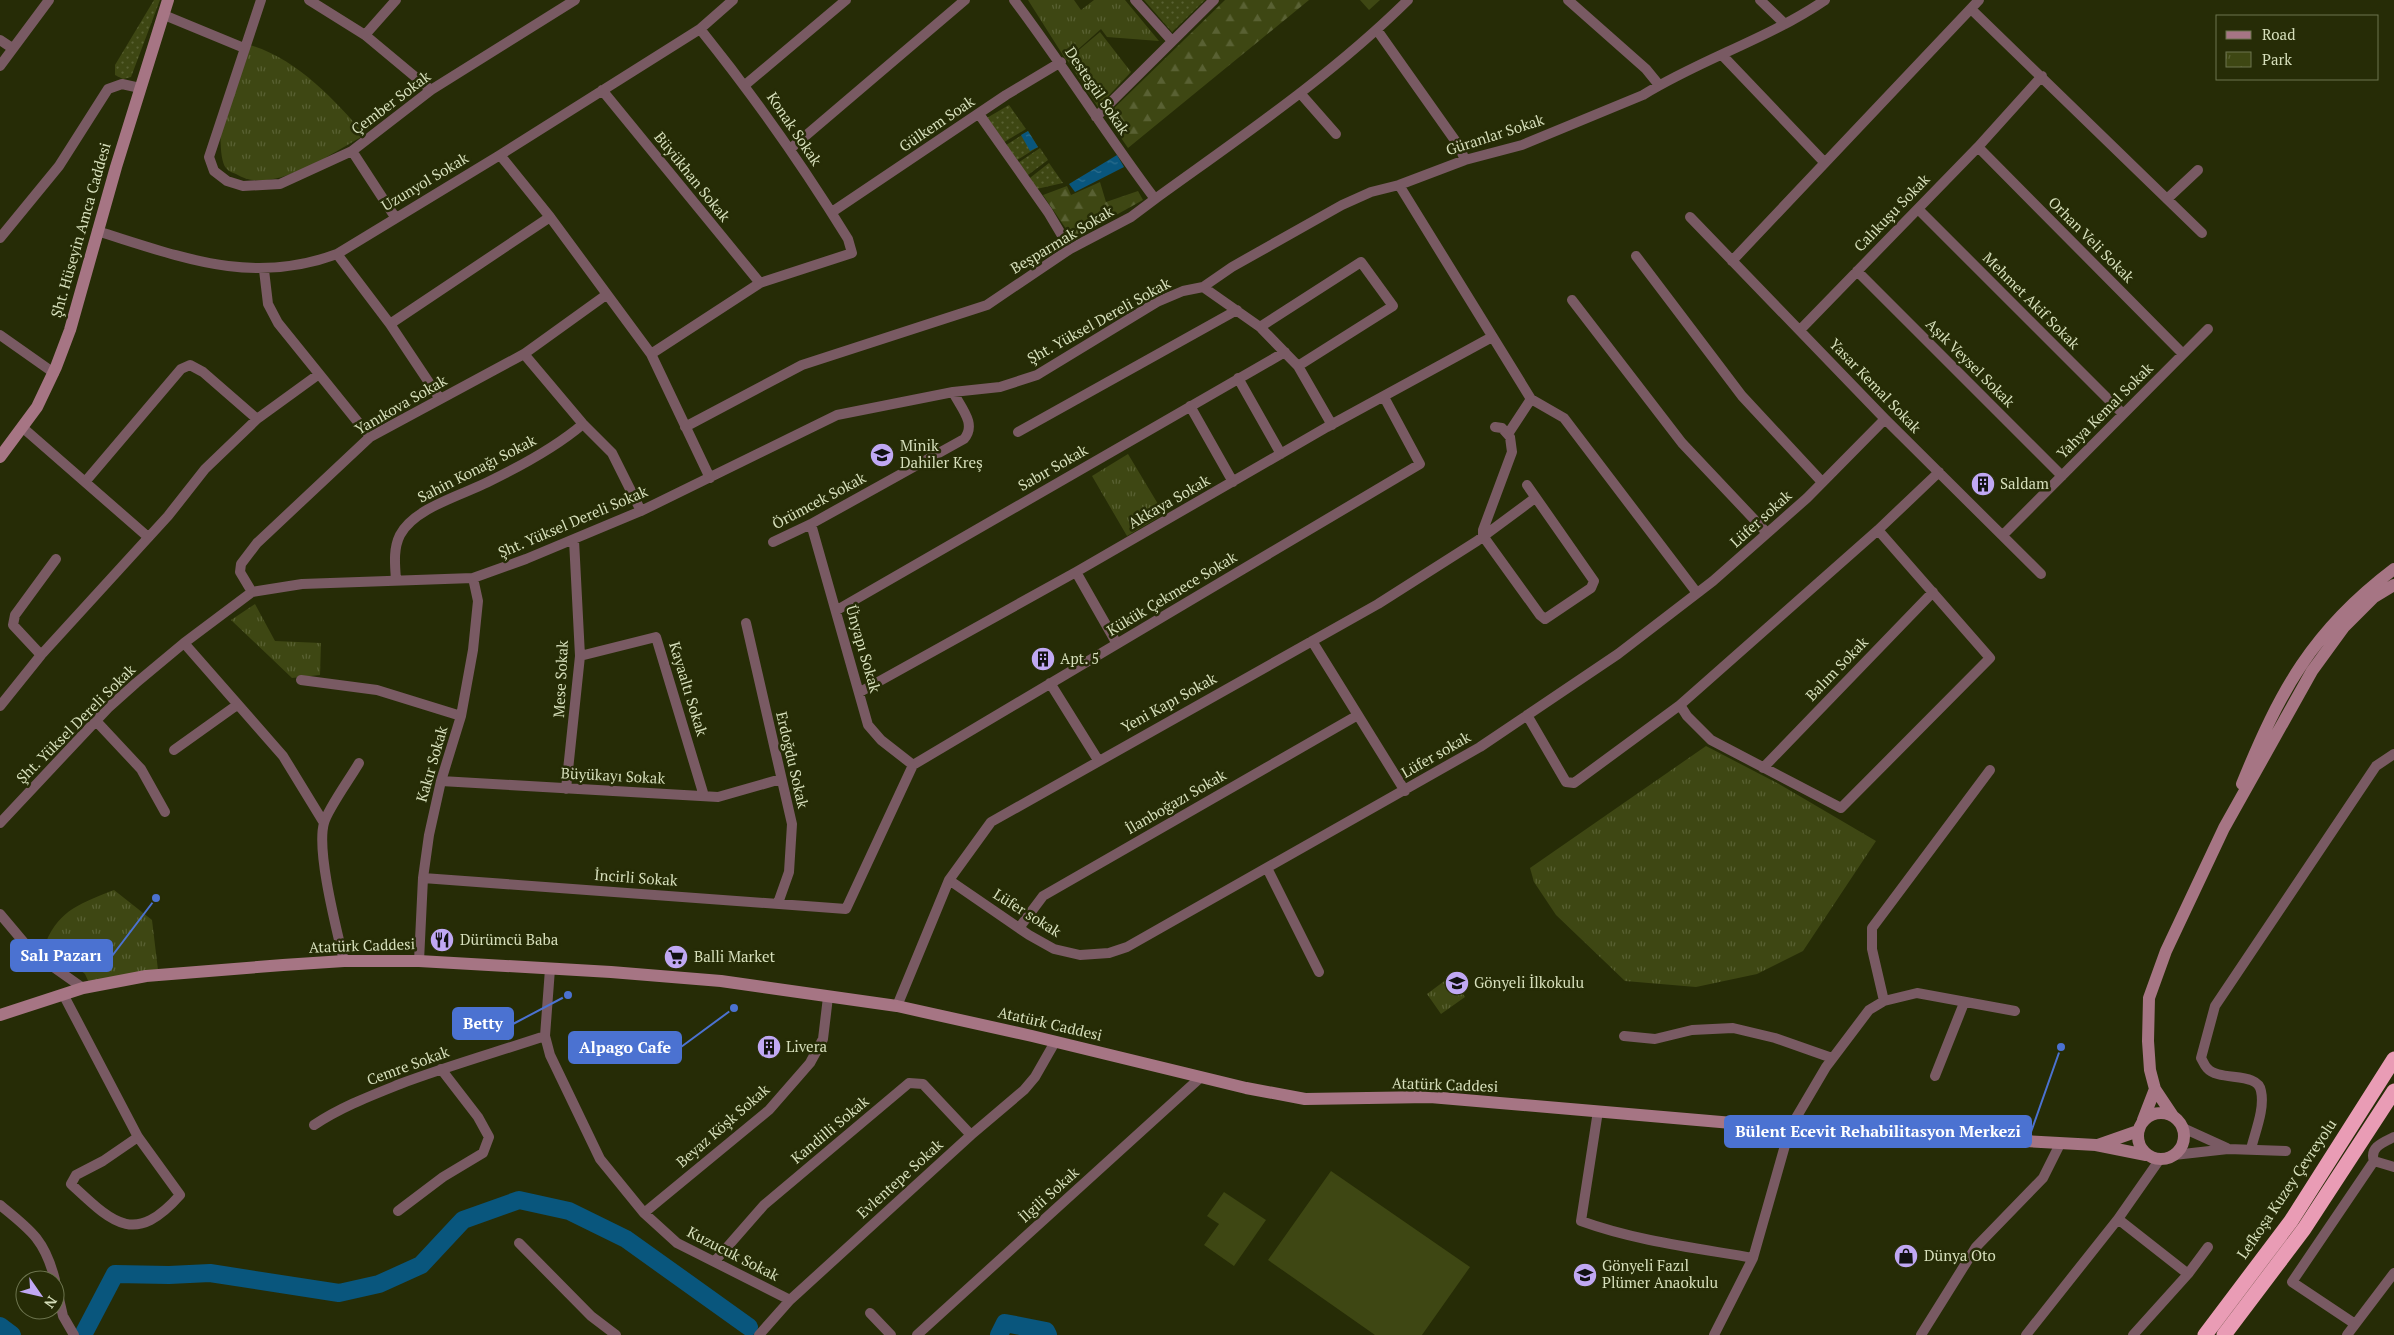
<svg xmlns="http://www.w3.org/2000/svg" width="2394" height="1335" font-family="'PT Serif',serif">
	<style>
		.grass { fill: url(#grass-dots) }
		.forest { fill: url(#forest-firs) }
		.park { fill: url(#park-tufts) }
		.pitch { fill: #3e4713 }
		.water { fill: url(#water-ripples) }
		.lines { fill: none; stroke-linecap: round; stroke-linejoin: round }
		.river { stroke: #09567d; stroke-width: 18 }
		.street { stroke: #795a63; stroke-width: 10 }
		.secondary { stroke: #a67584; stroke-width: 12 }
		.highway { stroke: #e99cb5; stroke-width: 15 }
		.labels { text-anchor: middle; stroke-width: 5; stroke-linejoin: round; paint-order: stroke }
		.street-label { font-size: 15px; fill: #d6dfbb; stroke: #262c06 }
		.poi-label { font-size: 15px; fill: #d6dfbb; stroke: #262c06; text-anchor: start }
		.leader { fill: none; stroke: #4b72d1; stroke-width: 2 }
		.callout-dot { fill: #4b72d1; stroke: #262c06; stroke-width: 2 }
		.callout { fill: #4b72d1; stroke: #4b72d1; stroke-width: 2 }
		.callout-label { font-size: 16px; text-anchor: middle; font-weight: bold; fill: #fff }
	</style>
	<defs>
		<pattern id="grass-dots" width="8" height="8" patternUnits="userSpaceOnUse" patternTransform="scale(1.25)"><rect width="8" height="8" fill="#3e4713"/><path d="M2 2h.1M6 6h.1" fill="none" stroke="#596133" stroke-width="1.8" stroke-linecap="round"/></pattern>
		<pattern id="forest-firs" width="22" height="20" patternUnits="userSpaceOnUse" patternTransform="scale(1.25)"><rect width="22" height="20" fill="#3e4713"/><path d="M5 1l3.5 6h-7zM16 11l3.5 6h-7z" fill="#596133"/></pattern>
		<pattern id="park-tufts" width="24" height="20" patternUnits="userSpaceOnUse" patternTransform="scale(1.25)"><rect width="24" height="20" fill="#3e4713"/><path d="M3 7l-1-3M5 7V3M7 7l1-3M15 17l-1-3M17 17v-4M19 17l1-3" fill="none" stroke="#596133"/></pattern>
		<pattern id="water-ripples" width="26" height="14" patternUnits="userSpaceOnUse" patternTransform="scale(1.25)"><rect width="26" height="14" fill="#09567d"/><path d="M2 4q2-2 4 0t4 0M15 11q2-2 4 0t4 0" fill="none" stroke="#2c6e8e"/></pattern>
	</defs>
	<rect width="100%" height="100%" fill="#262c06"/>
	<path class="grass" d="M154,0H160L131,77L123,79L115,75V65Z
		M1144,0H1205L1172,32Z
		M1009,105L1026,129L1001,144L985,119Z
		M1028,131L1038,147L1014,162L1003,147Z
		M1040,148L1048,160L1024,178L1015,165Z
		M1049,163L1063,183L1032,190L1026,181Z"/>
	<path class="forest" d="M1225,0H1309L1128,148L1106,116Z
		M1360,0H1380L1369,10Z
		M1100,182L1106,202L1138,191L1143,200L1073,239L1043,195L1067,186L1071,195Z"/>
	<path class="park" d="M1028,0H1074L1081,10L1094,0H1125L1159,41L1107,37L1101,29L1066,60Z
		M1100,32L1131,72L1098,107L1067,60Z
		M250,45C297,59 334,99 365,135C333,152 272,197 236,174C233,173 228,171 226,168C219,160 220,127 222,116C226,97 242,64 250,45Z
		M1128,454L1164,514L1127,536L1092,476Z
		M255,604L275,641L321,643L320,675L292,678L231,620Z
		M1706,746L1779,784L1876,841L1803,951L1757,974L1696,987L1625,981L1556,915L1534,882L1530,868Z
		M114,890L152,920L158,970L90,985L85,974L46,942C60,909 82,903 114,890Z
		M1451,976L1465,997L1441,1014L1427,994Z"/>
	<path class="pitch" d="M1331,1171L1470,1267L1422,1335H1375L1268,1260Z
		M1224,1192L1266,1220L1234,1266L1204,1245L1219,1224L1207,1216Z"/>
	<path class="water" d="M1028,131L1038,147L1030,151L1021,135Z
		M1117,155L1124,167L1075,192L1069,184Z"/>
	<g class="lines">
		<path class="river" d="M0,1326L12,1335
			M83,1335L115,1274L169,1275L210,1273L339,1293L379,1284L421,1265L463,1220L519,1200L569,1211L626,1239L749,1327
			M999,1335L1005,1323L1046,1331L1048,1335"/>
		<path class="street" d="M261,0L209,157L214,171L227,181L243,186L280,184L352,151L431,90L575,0
			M309,0L365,35L431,90
			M1014,0C1063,65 1106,134 1155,199
			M1135,0L1172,41
			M1568,0L1646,69L1659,85
			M1760,0L1785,24
			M1971,9L2202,233
			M164,15L244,48
			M1377,30L1459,146L1465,160
			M365,35L396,0
			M0,40L12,48
			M1722,55L1825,163
			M0,66L49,0
			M745,85L846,0
			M602,90L760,283
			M1300,93L1336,134
			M979,114L1048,212L1070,249
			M1096,117L1214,0
			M1978,147L2183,354
			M790,149L965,0
			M352,151L395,217
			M500,155L550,217L651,354L710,478
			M1399,185L1531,399L1564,418L1697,593
			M2167,199L2198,170
			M1918,209L2123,414
			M832,212L1006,95L1061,62
			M1690,217L1885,419L2041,574
			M97,231C181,257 251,286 337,254L500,155L700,29L733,0
			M0,238L59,166L108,89L122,84L140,88
			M337,254L390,324L440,399
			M1636,256L1742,396L1822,482
			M1732,261L1979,0
			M264,270L268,304L278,323L370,437
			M1857,271L2062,476
			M1203,287L1260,327L1298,366L1332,425
			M1572,300L1682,443L1767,533
			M390,324L550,217
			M1260,327L1361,262L1393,306L1298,366
			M1800,330L1978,147L2042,76
			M0,335L54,373
			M524,354L583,424L612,453L641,511
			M651,354L760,283L852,253L848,239C803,166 754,96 700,29
			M1238,378L1281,454
			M1190,406L1233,482
			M22,427L148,537
			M685,427L802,365L987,305L1070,249L1131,217L1155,199C1242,136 1331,76 1408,0
			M1495,427L1502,428L1510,437L1512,452L1483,530V536L1540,615L1545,619L1591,588L1594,581L1527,485
			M1018,432L1237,310
			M1508,434L1531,399
			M85,482L181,369L190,365L203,372L257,419
			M811,524L868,725L881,740L913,765
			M2003,535L2208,329
			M773,542L811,524L964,439C977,424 961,408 953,392
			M1076,572L1117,644
			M396,580C395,565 393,549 400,535C414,508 462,495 488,482C521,466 555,448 583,424
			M252,592L240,572L241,564L257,543L370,437L524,354L606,295
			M837,610L1285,352
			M746,623L792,824L789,872L778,903
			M1312,641L1405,791
			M184,643L283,756L324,823
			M41,655L13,625L15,615L56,559
			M580,656L656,637L704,796
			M301,680L377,690L461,716
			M1050,683L1098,760
			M860,692L1076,572L1327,427L1492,337
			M1680,705L1878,530L1939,472
			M0,706L41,655L168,516L205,469L257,419L319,374
			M1527,715L1566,782L1574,783L1680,705L1687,716L1711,740L1841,808L1990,658L1878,530
			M97,722L141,769L165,812
			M174,750L237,705
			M913,765L1420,464L1384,397
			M1763,768L1933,592
			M441,781L718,797L781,779
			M566,789L580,656L574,540
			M0,823L108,708L136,683L184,643L252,592L302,584L473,578L526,559L641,511L837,415L953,392L1000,387L1037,375L1157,302L1183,291L1203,287L1232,267L1342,205L1371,192L1399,185L1465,160L1522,145L1643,95C1701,59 1768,39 1825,0
			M1267,868L1319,972
			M423,878L846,909L913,765
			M949,880L1029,935L1054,949L1080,955L1109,953L1127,947L1480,747L1618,654L1713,581L1807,498L1885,419
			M0,914L32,952L83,988
			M1019,928L1043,896L1358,715
			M344,961C337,931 316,851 324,823C327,810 351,777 359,763
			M419,961L423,878L429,835L441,781L461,716L473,650L478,601L473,578
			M550,969L545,1036L550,1055L600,1159L644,1213L677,1243L790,1300
			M63,994L138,1137L180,1195C134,1247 112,1222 71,1184L76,1175L103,1161L138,1137
			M1884,1001L1872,949V928L1990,770
			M897,1006L949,880L991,822L1378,604L1477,541L1535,498
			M1624,1036L1655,1039L1692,1030L1733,1028L1775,1038L1832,1058
			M1935,1076L1964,1003
			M1598,1111L1581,1221C1636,1241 1696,1248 1753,1258
			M314,1125C341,1107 370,1096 400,1084C448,1066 497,1052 545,1036
			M2183,1128L2227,1148
			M2394,1137C2384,1142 2369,1147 2374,1161L2394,1167
			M2251,1149C2255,1132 2265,1109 2261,1091C2258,1071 2219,1082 2207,1068C2204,1065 2203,1061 2201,1058L2215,1006L2376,766L2394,754
			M2174,1155L2228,1149L2286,1151
			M0,1205C31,1230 45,1240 55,1280
			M398,1211L443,1177L483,1153L489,1137L478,1117L441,1069
			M644,1213L769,1110L810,1063L823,1039L828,997
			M2118,1219L2188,1274
			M519,1243L591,1316L616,1335
			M715,1261L764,1205L909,1083L923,1084L971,1135
			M55,1281L63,1316L74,1335
			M870,1313L891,1335
			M2355,1324L2292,1282L2374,1161
			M759,1335L790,1300L971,1135L1024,1090L1035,1077L1055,1042
			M917,1335L1201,1077
			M1714,1335L1753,1258L1790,1128L1826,1067L1869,1010L1884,1001L1917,993L2015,1011
			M1921,1335L1976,1247L2043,1178L2060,1144
			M2026,1335L2118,1219L2160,1159
			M2133,1335L2188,1274L2208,1247
			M2347,1335L2394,1273"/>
		<path class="secondary" d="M0,457L37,407L56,367L70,330L116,167L168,0
			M2242,784C2280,691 2312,631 2394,569
			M0,1015L83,988L146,976L283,965L344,961H419L611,972L721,981L897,1006L1032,1036L1246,1088L1305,1099L1430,1097L1790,1128L2096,1145L2146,1155
			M2138 1136a23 23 0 1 1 46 0a23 23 0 1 1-46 0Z
			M2173,1116L2155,1089L2150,1070L2148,1041L2149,998L2166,951L2224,828L2312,671L2344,627L2374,597L2394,585
			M2143,1120L2155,1089
			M2098,1145L2138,1131"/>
		<path class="highway" d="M2205,1335L2291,1221L2394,1059
			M2224,1335L2304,1229L2394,1091"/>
	</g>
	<defs>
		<g id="school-disc" transform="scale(1.25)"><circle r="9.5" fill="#c0a8f3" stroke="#262c06"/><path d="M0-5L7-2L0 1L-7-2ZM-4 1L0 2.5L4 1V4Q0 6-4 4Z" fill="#111"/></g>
		<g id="building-disc" transform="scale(1.25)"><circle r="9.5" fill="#c0a8f3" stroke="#262c06"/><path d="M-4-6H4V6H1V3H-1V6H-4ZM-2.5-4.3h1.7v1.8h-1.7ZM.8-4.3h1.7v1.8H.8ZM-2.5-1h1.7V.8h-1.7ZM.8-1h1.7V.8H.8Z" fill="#111"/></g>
		<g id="restaurant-disc" transform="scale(1.25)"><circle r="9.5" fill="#c0a8f3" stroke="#262c06"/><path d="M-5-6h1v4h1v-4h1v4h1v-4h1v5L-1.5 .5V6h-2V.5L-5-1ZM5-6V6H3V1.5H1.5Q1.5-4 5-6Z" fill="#111"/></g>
		<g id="supermarket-disc" transform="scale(1.25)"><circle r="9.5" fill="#c0a8f3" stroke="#262c06"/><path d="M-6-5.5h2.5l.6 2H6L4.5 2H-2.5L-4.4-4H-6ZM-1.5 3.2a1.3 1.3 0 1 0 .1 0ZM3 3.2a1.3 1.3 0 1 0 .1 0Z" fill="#111"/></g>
		<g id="shop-disc" transform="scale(1.25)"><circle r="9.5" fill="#c0a8f3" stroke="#262c06"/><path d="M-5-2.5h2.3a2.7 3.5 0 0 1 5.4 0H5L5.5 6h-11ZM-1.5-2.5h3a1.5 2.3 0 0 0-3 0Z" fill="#111"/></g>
	</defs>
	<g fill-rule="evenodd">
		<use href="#school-disc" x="882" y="455"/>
		<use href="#building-disc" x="1983" y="484"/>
		<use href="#building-disc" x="1043" y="659"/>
		<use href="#restaurant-disc" x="442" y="940"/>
		<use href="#supermarket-disc" x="676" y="957"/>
		<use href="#school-disc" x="1457" y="983"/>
		<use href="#building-disc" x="769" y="1047"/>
		<use href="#shop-disc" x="1906" y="1256"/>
		<use href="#school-disc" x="1585" y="1275"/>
	</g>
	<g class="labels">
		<g class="street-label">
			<text transform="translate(1097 91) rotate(56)" y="5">Destegül Sokak</text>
			<text transform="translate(391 103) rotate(-37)" y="5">Çember Sokak</text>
			<text transform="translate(937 124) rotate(-34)" y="5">Gülkem Soak</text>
			<text transform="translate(794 129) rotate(56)" y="5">Konak Sokak</text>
			<text transform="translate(1495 135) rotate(-18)" y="5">Güranlar Sokak</text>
			<text transform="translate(692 177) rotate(51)" y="5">Büyükhan Sokak</text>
			<text transform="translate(425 182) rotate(-31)" y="5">Uzunyol Sokak</text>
			<text transform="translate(1892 213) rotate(-46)" y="5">Calıkuşu Sokak</text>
			<text transform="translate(81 230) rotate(-74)" y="5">Şht. Hüseyin Amca Caddesi</text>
			<text transform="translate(1062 240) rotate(-31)" y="5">Beşparmak Sokak</text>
			<text transform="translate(2091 240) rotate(45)" y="5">Orhan Veli Sokak</text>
			<text transform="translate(2031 301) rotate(45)" y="5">Mehmet Akif Sokak</text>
			<text transform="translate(1099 321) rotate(-29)" y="5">Şht. Yüksel Dereli Sokak</text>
			<text transform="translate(1970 363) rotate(45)" y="5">Aşık Veysel Sokak</text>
			<text transform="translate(1875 386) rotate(46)" y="5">Yasar Kemal Sokak</text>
			<text transform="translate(401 405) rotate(-30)" y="5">Yanıkova Sokak</text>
			<text transform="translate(2105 411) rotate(-45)" y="5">Yahya Kemal Sokak</text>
			<text transform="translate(1053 468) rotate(-30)" y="5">Sabır Sokak</text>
			<text transform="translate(477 469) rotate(-27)" y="5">Sahin Konağı Sokak</text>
			<text transform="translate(819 501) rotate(-28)" y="5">Örümcek Sokak</text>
			<text transform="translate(1169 502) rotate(-30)" y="5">Akkaya Sokak</text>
			<text transform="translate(1761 519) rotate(-42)" y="5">Lüfer sokak</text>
			<text transform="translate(573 522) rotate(-23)" y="5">Şht. Yüksel Dereli Sokak</text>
			<text transform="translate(1172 594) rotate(-31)" y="5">Kükük Çekmece Sokak</text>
			<text transform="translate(863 649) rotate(74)" y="5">Ünyapı Sokak</text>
			<text transform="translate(1837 669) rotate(-46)" y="5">Balım Sokak</text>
			<text transform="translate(561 679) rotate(-87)" y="5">Mese Sokak</text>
			<text transform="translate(688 689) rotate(73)" y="5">Kayaaltı Sokak</text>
			<text transform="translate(1169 703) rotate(-29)" y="5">Yeni Kapı Sokak</text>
			<text transform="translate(76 724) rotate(-45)" y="5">Şht. Yüksel Dereli Sokak</text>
			<text transform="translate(1436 755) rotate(-30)" y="5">Lüfer sokak</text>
			<text transform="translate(792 760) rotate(77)" y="5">Erdoğdu Sokak</text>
			<text transform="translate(432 764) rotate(-74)" y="5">Kakır Sokak</text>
			<text transform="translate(613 776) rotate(3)" y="5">Büyükayı Sokak</text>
			<text transform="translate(1176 802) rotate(-30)" y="5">İlanboğazı Sokak</text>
			<text transform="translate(636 878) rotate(4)" y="5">İncirli Sokak</text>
			<text transform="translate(1027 913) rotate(32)" y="5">Lüfer sokak</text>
			<text transform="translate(362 946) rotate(-2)" y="5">Atatürk Caddesi</text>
			<text transform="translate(1050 1024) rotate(13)" y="5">Atatürk Caddesi</text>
			<text transform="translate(408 1066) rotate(-20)" y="5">Cemre Sokak</text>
			<text transform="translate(1445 1085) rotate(2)" y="5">Atatürk Caddesi</text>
			<text transform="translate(723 1126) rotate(-41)" y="5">Beyaz Köşk Sokak</text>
			<text transform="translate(830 1130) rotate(-40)" y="5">Kandilli Sokak</text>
			<text transform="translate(900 1179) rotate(-42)" y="5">Evlentepe Sokak</text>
			<text transform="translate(2287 1189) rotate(-56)" y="5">Lefkoşa Kuzey Çevreyolu</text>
			<text transform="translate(1049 1195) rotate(-42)" y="5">İlgili Sokak</text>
			<text transform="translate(733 1254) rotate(27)" y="5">Kuzucuk Sokak</text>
		</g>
		<g class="poi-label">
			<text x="900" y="451">Minik<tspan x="900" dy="17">Dahiler Kreş</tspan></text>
			<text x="2000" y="489">Saldam</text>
			<text x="1060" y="664">Apt. 5</text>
			<text x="460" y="945">Dürümcü Baba</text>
			<text x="694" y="962">Balli Market</text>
			<text x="1474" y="988">Gönyeli İlkokulu</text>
			<text x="786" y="1052">Livera</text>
			<text x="1924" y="1261">Dünya Oto</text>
			<text x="1602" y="1271">Gönyeli Fazıl<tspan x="1602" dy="17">Plümer Anaokulu</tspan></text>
		</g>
	</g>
	<path class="leader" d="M156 898L112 956M568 995L513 1024M734 1008L681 1047M2061 1047L2031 1132"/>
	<g class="callout-dot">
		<circle cx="156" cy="898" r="5"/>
		<circle cx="568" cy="995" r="5"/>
		<circle cx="734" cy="1008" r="5"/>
		<circle cx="2061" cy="1047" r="5"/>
	</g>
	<g class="callout">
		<rect x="11" y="940" width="101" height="31" rx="5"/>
		<rect x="453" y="1008" width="60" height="31" rx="5"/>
		<rect x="569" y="1032" width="112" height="31" rx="5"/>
		<rect x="1725" y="1116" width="306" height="31" rx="5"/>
	</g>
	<g class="callout-label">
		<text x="61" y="961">Salı Pazarı</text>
		<text x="483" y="1029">Betty</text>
		<text x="625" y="1053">Alpago Cafe</text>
		<text x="1878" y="1137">Bülent Ecevit Rehabilitasyon Merkezi</text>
	</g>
	<rect x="2216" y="15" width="162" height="65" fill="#262c06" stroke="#6c744e"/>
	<rect x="2226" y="31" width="25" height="8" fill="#a67584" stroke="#6c744e"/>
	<text x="2262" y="40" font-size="15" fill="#d6dfbb">Road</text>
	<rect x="2226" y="52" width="25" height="15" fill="url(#park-tufts)" stroke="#6c744e"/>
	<text x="2262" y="65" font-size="15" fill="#d6dfbb">Park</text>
	<g transform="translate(40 1295) rotate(124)"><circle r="24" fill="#262c06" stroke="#6c744e"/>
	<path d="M0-4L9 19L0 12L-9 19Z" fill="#c0a8f3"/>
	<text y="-8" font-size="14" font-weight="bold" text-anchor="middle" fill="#d6dfbb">N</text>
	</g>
</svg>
